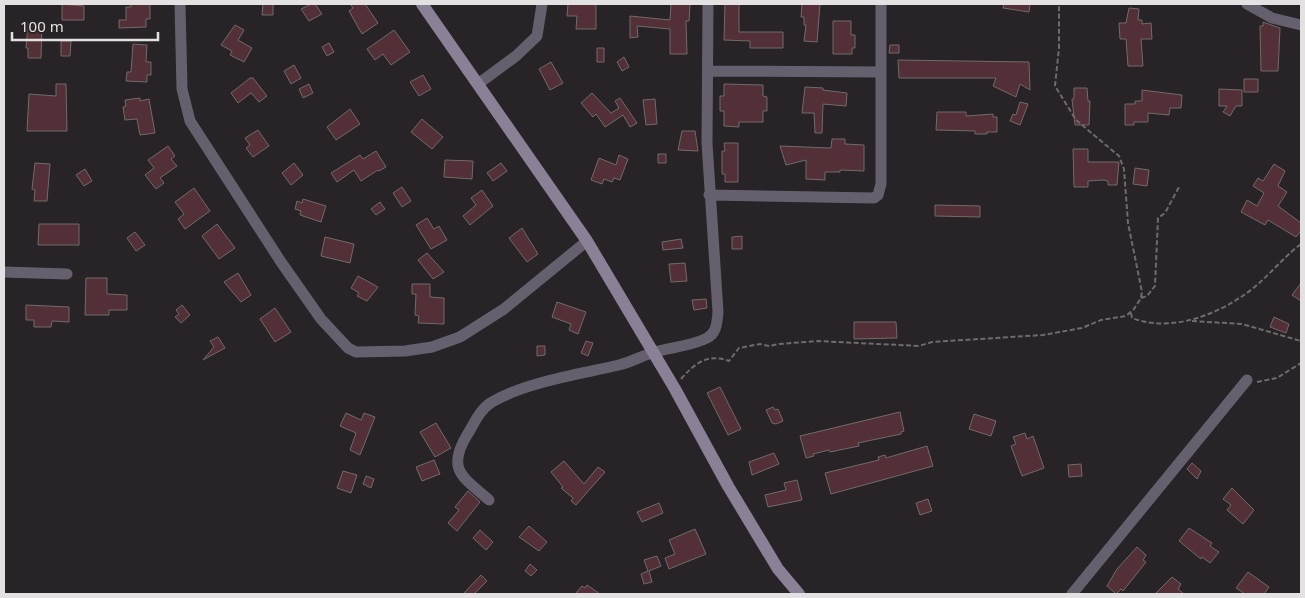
<svg xmlns="http://www.w3.org/2000/svg" width="1305" height="598" font-family="'Noto Sans',sans-serif">
	<style>
		.building { fill: #533037; stroke: #706b6b }
		.lines { fill: none; stroke-linecap: round; stroke-linejoin: round }
		.path { stroke: #6e6b6d; stroke-width: 2; stroke-dasharray: 5 2.5; stroke-linecap: butt }
		.street { stroke: #66606e; stroke-width: 11 }
		.secondary { stroke: #8b8197; stroke-width: 12 }
	</style>
	<rect width="100%" height="100%" fill="#272326"/>
	<path class="building" d="M62,4L84,6V20H62Z
		M131,4H150V19H146V27L119,28V20H126V7H131Z
		M263,4H273V15H262Z
		M311,4H315L322,14L309,21L301,9Z
		M350,4H365L378,23L362,34L349,11L353,8Z
		M568,4H596V29H576L577,16H567Z
		M671,4H690L689,21H686L687,54H670V29L637,26L638,37L630,38V16L670,20Z
		M725,4H739V32H783V48H750V41L724,40Z
		M802,4H820L817,42L804,41L806,25H804V17H801Z
		M1004,4H1030L1029,12L1003,8Z
		M1129,8L1139,9L1138,20H1142V24L1151,23L1152,39H1141L1143,66H1128L1126,39H1120L1119,23H1126Z
		M833,21H851V35H855V48H852V54H833Z
		M1263,22L1280,28L1278,71H1261L1260,26H1263Z
		M28,23H42L41,58H28V48H26Z
		M235,25L244,30L238,40L252,48L244,62L230,55L232,51L221,45Z
		M394,30L410,52L391,65L383,54L375,60L367,49Z
		M61,41H71L70,56H61Z
		M329,43L334,52L327,56L322,47Z
		M133,44L147,45L146,62H151V75H147V82L126,81L127,72H131Z
		M890,45H899V53H889Z
		M597,48H604V62H597Z
		M624,57L629,67L622,71L617,62Z
		M898,60L1029,62L1030,90L1020,84L1016,97L993,86L996,78H899Z
		M551,62L563,83L550,90L539,69Z
		M294,65L301,78L291,84L284,71Z
		M423,75L431,89L419,96L410,82Z
		M250,78H253L267,96L259,102L251,93L238,103L231,93Z
		M1244,79H1258V92H1244Z
		M56,84H66L67,131H27L29,94L56,96Z
		M309,84L313,93L303,98L299,89Z
		M724,84L763,85V96L767,97V111H763V122H739V127L724,126V111H720V96H724Z
		M805,87L823,88V90L847,93L846,106L823,104L822,133H815L814,113H802Z
		M1074,88H1087L1088,101H1090L1089,125H1075L1072,99H1074Z
		M1219,89L1242,90V106H1236L1230,116L1223,112L1227,106H1219Z
		M1142,90L1182,95L1181,108H1170L1169,115L1148,113V122H1134V125H1125V104H1135V101H1142Z
		M592,93L611,113L619,108L615,101L620,98L637,123L630,127L623,115L605,127L596,114L593,117L581,103Z
		M140,98V101L149,99L155,133L140,135L137,119L125,120L123,107L126,106L125,100Z
		M655,99L657,124L646,125L643,100Z
		M1020,102L1028,104L1020,125L1010,121L1013,114L1016,115Z
		M350,109L360,124L336,140L327,127Z
		M937,112H966V116L993,114V117H997V132H987V134H975V131L936,130Z
		M422,119L443,137L432,149L411,132Z
		M258,130L269,146L253,157L246,148L250,145L245,138Z
		M682,131H695L698,151L678,150Z
		M832,139H845V144L864,145V171L840,170V172H825V180L806,179V160L786,165L780,146L831,148Z
		M724,143H738V182H725V174H722V151H725Z
		M168,146L175,156L171,159L177,166L160,178L164,183L156,189L145,175L154,168L148,160Z
		M1073,149H1088V162H1119L1117,185H1108V181L1103,180L1088,181V187H1074Z
		M376,151L386,167L379,171L378,170L361,181L354,170L337,182L331,173L360,155L363,159Z
		M658,154H666V163H658Z
		M619,155L628,159L620,180L614,178L612,182L604,179L602,184L591,180L599,158L616,165Z
		M445,160L473,161L472,179L444,177Z
		M35,163L50,164L47,201H34L35,190L32,189Z
		M294,163L303,175L291,185L282,173Z
		M501,163L507,171L493,181L487,173Z
		M1274,164L1285,171L1278,186L1287,192L1278,206L1301,223V231L1296,237L1268,220L1265,225L1241,212L1247,200L1257,206L1264,193L1253,186L1258,178L1263,181Z
		M1135,168L1149,170L1147,186L1133,184Z
		M85,169L92,181L84,186L76,175Z
		M402,187L411,201L402,207L393,193Z
		M194,188L210,211L185,229L178,219L184,214L175,202Z
		M482,190L493,206L470,225L463,216L476,205L471,198Z
		M303,199L326,206L321,222L300,215L301,211L295,209L297,201L302,203Z
		M380,202L385,209L376,215L371,209Z
		M935,205L980,206V217L935,216Z
		M427,218L434,229L439,226L447,240L431,249L416,225Z
		M39,224H79V245H38Z
		M217,224L235,248L219,259L202,236Z
		M522,228L538,254L527,262L509,238Z
		M135,232L145,245L136,251L127,238Z
		M742,236V249H732V237Z
		M325,237L354,244L350,263L321,256Z
		M681,239L683,248L663,250L662,242Z
		M427,253L444,272L433,279L418,260Z
		M685,263L687,281L671,282L669,264Z
		M238,273L251,295L241,302L224,282Z
		M358,276L378,287L367,301L357,296L359,293L351,288Z
		M86,278H107V294L127,295V310H109V315H85Z
		M1301,283V301L1292,295Z
		M412,284H430V297L444,298V324L418,323L419,316L415,315L416,294H412Z
		M706,299L707,308L694,310L692,300Z
		M557,302L586,312L578,334L569,330L571,324L552,317Z
		M26,305L69,307V322L52,321L51,327H34V320H26Z
		M182,305L190,315L181,323L175,317L179,314L176,310Z
		M275,308L291,332L275,342L260,319Z
		M1274,317L1289,324L1286,333L1270,327Z
		M854,322H896L897,338L854,339Z
		M218,337L225,348L203,360L214,347L210,341Z
		M586,341L593,343L588,356L581,353Z
		M537,346H545V355L537,356Z
		M720,387L741,429L728,435L707,393Z
		M773,407L775,410L778,409L783,421L776,424L772,423L766,410Z
		M900,412L904,431L901,432V434L858,443L859,446L830,452L829,450L813,454L814,456L806,458L800,436Z
		M346,413L361,420L364,413L375,417L360,455L350,450L356,433L340,426Z
		M974,414L996,421L991,436L969,429Z
		M436,423L451,448L435,457L420,432Z
		M1025,433L1027,439L1033,436L1044,468L1022,476L1011,446L1016,444L1013,437Z
		M927,446L933,466L831,494L825,473L879,460L878,457L885,455L886,458Z
		M774,453L779,464L752,475L749,462Z
		M434,460L440,474L422,481L416,467Z
		M564,461L584,484L598,467L605,472L576,505L571,501L573,498L561,488L563,487L551,472Z
		M1192,463L1201,471L1197,479L1187,469Z
		M1081,464L1082,476L1069,477L1068,465Z
		M343,471L357,475L351,493L337,488Z
		M366,476L374,479L371,488L363,484Z
		M797,480L802,500L768,507L765,495L786,490L784,483Z
		M1232,488L1254,510L1243,524L1227,510L1231,505L1223,499Z
		M468,491L480,502L457,531L448,523L459,510L455,507Z
		M928,499L932,511L920,515L916,503Z
		M659,503L663,513L642,522L637,512Z
		M529,526L547,542L539,551L519,537Z
		M1189,528L1212,543L1210,546L1219,552L1210,563L1202,557L1201,559L1179,541Z
		M695,529L706,554L669,569L665,558L675,554L669,540Z
		M480,530L493,542L486,550L473,538Z
		M1137,547L1146,555L1143,560L1146,562L1123,591L1121,589L1116,594L1107,586L1117,569Z
		M657,556L661,566L649,571L652,582L644,584L641,574L648,571L644,560Z
		M530,564L537,570L531,576L525,571Z
		M1248,572L1269,587L1264,594H1245L1236,588Z
		M481,575L487,581L474,594H463Z
		M1172,577L1181,584L1178,589L1184,594H1155Z
		M587,585L600,594H575L582,586L585,588Z"/>
	<g class="lines">
		<path class="path" d="M1141,298L1147,296L1155,286L1158,218L1165,213L1179,187
			M1131,313L1132,318C1169,332 1212,317 1244,295C1265,281 1281,259 1301,244
			M1192,321L1242,324L1301,341
			M681,379C695,363 708,353 729,361L739,348L760,344L769,346L779,344L818,341L919,346L932,342L1043,335L1082,328L1101,320L1126,316L1134,309L1141,298L1142,292L1128,223L1124,169L1119,156L1076,120L1055,86L1059,48V4
			M1257,382L1277,378L1301,363"/>
		<path class="street" d="M180,4L182,89L190,121L281,262L321,319L348,348L356,352L405,351L432,347L460,337L504,309L587,241
			M1247,4L1272,18L1301,25
			M708,71L881,72
			M478,84L516,56L537,36L542,4
			M709,195L874,198L878,195L881,184V4
			M4,272L67,274
			M489,500C463,477 446,470 467,435C474,424 480,409 492,402C526,382 581,374 619,365C632,362 643,355 655,352C672,347 692,346 707,338C717,333 717,322 718,312L707,143L708,4
			M1072,594L1247,380"/>
		<path class="secondary" d="M422,4L587,241L675,389L728,486L778,569L799,594"/>
	</g>
	<rect width="1305" height="598" fill="none" stroke="#e4e1e3" stroke-width="10"/>
	<path d="M12 32v8h146v-8" fill="none" stroke="#e4e1e3" stroke-width="2.5"/>
	<text x="20" y="32" font-size="15" fill="#e4e1e3" stroke="#272326" stroke-width="4" paint-order="stroke">100 m</text>
</svg>
